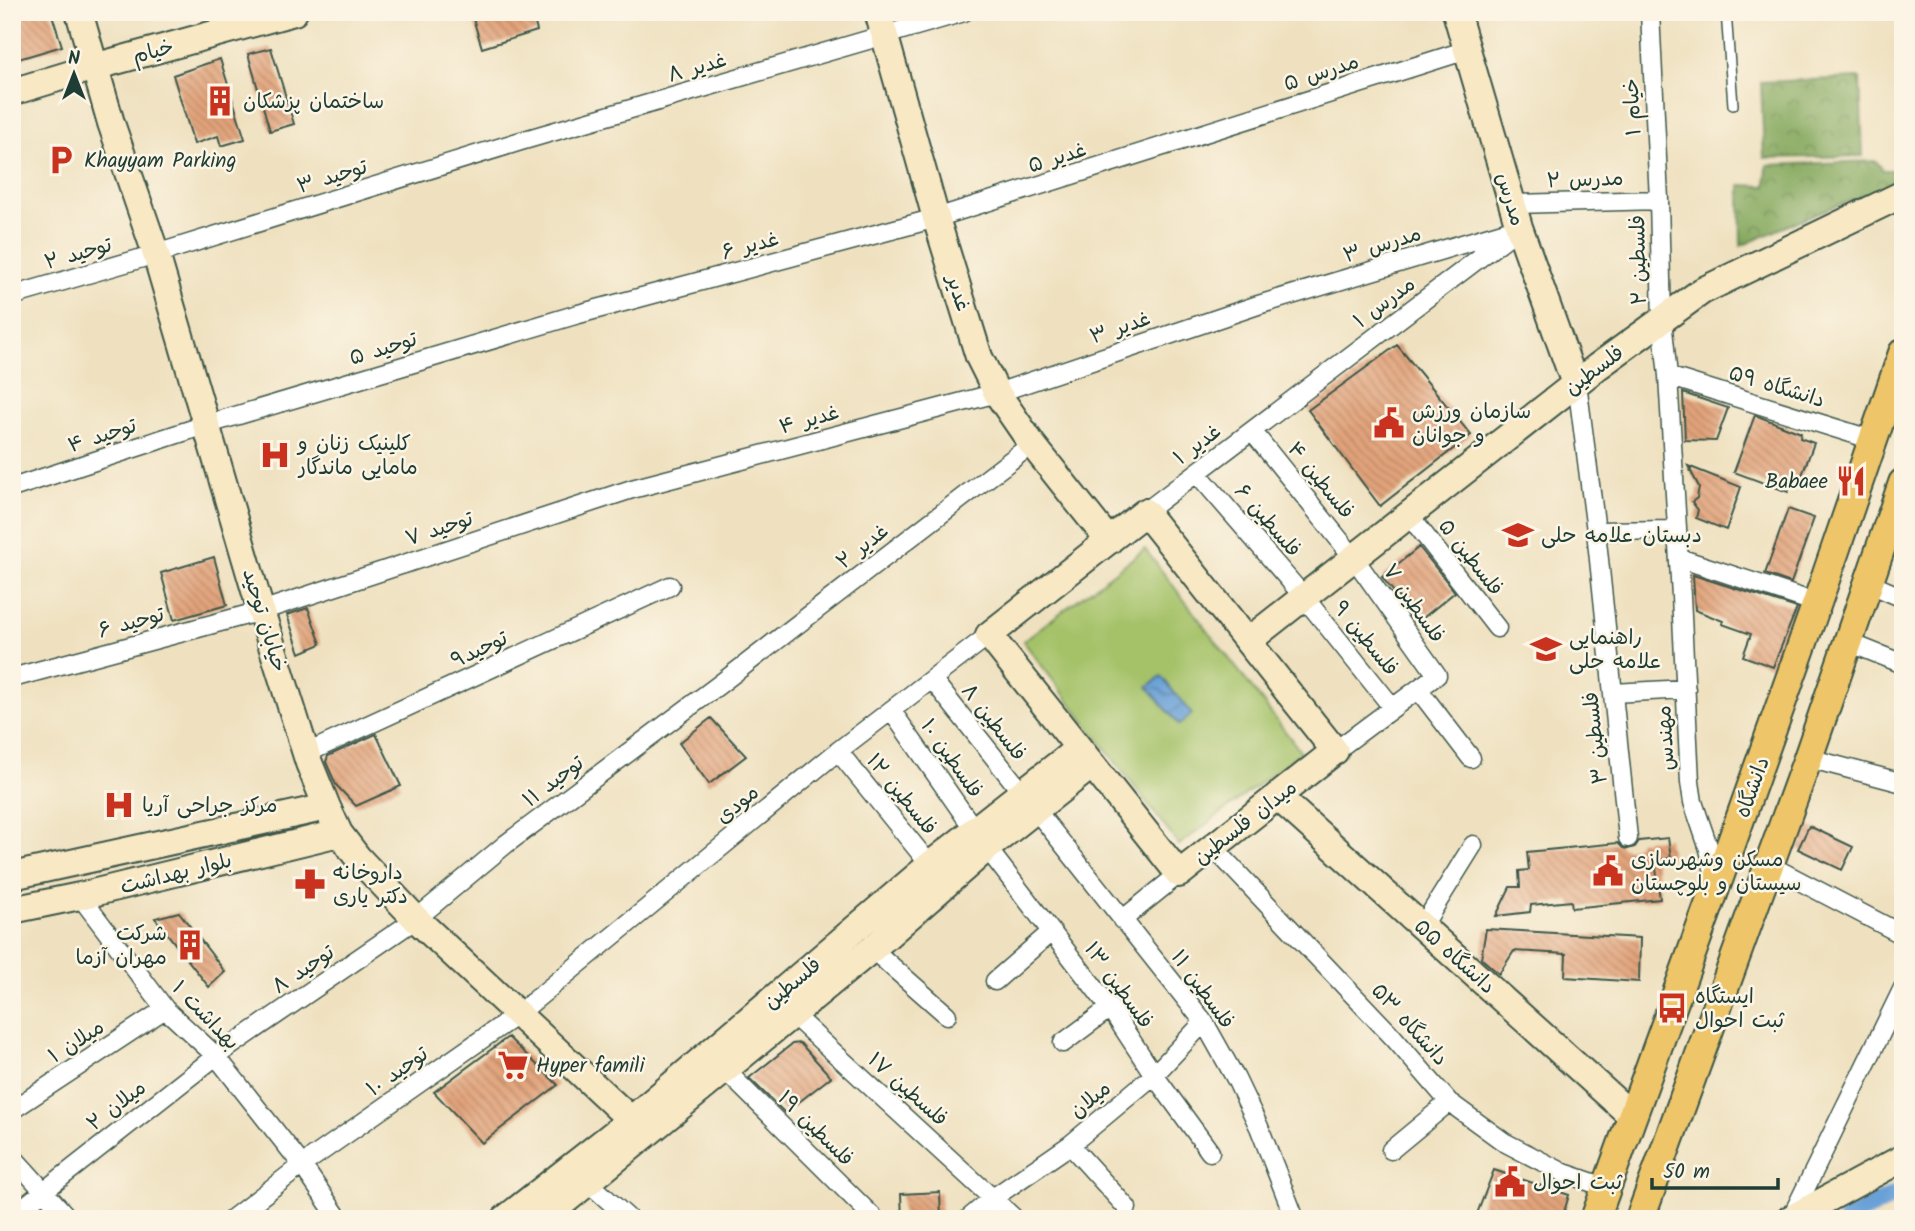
<svg xmlns="http://www.w3.org/2000/svg" width="1915" height="1231" font-family="Kalam,'Playpen Sans Arabic',sans-serif">
	<style>
		.forest { fill: url(#forest-crowns); stroke: #527248; stroke-width: 2 }
		.park { fill: #a5c269; stroke: #62804e; stroke-width: 2 }
		.water { fill: url(#water-waves); stroke: #446e86; stroke-width: 2 }
		.lines { fill: none; stroke-linecap: round; stroke-linejoin: round }
		.canal { stroke: #69a0d7; stroke-width: 18 }
		.building { fill: url(#building-back-hatch) }
		.lane-casing { stroke: #3e5649; stroke-width: 12 }
		.street-casing { stroke: #3e5649; stroke-width: 21 }
		.secondary-casing { stroke: #3e5649; stroke-width: 30 }
		.primary-casing { stroke: #3e5649; stroke-width: 32 }
		.lane { stroke: #fff; stroke-width: 9 }
		.street { stroke: #fff; stroke-width: 18 }
		.secondary { stroke: #f8e8c3; stroke-width: 26 }
		.primary { stroke: #eec569; stroke-width: 28 }
		.labels { text-anchor: middle; stroke-width: 5; stroke-linejoin: round; paint-order: stroke }
		.street-label { font-size: 21px; fill: #1f3d34; stroke: #fcf5e5 }
		.poi-label { font-size: 21px; fill: #1f3d34; stroke: #fcf5e5; text-anchor: start }
	</style>
	<defs>
		<pattern id="forest-crowns" width="20" height="18" patternUnits="userSpaceOnUse" patternTransform="scale(1.75)"><rect width="20" height="18" fill="#84a85d"/><path d="M2 6a3 3 0 1 1 6 0M12 15a3 3 0 1 1 6 0" fill="none" stroke="#6b8a4e"/></pattern>
		<pattern id="water-waves" width="16" height="10" patternUnits="userSpaceOnUse" patternTransform="scale(1.75)"><rect width="16" height="10" fill="#69a0d7"/><path d="M0 5q4-4 8 0t8 0" fill="none" stroke="#5684af"/></pattern>
		<pattern id="building-back-hatch" width="6" height="6" patternUnits="userSpaceOnUse" patternTransform="scale(1.75)"><rect width="6" height="6" fill="#e2a37a"/><path d="M-1 5l2 2M0 0l6 6M5-1l2 2" fill="none" stroke="#b78665"/></pattern>
	</defs>
	<rect width="100%" height="100%" fill="#fcf5e5"/>
	<filter id="ink" filterUnits="userSpaceOnUse"><feTurbulence type="fractalNoise" baseFrequency=".0143" numOctaves="2"/><feDisplacementMap in="SourceGraphic" scale="14" xChannelSelector="R" yChannelSelector="G"/><feConvolveMatrix kernelMatrix="1 2 1 2 8 2 1 2 1" color-interpolation-filters="sRGB"/></filter>
	<filter id="wash" filterUnits="userSpaceOnUse"><feTurbulence type="fractalNoise" baseFrequency=".00686" numOctaves="4" result="noise"/><feDisplacementMap in="SourceGraphic" scale="28" xChannelSelector="R" yChannelSelector="G"/><feGaussianBlur stdDeviation="1.57" result="paint"/><feColorMatrix in="noise" values="0 0 0 0 0 0 0 0 0 0 0 0 0 0 0 0 0 1.4 0 .05"/><feComposite in="paint" operator="in"/></filter>
	<g filter="url(#wash)">
		<rect width="100%" height="100%" fill="#efe1c0"/>
		<path class="forest" d="M1860,78L1863,156L1764,158L1761,82Z
			M1876,161L1883,170H1903L1900,183L1814,214L1741,246L1740,185L1766,186L1767,165Z"/>
		<path class="park" d="M1145,549L1301,752L1179,845L1023,641Z"/>
		<path class="water" d="M1161,676L1192,714L1179,725L1148,687Z"/>
		<g class="lines">
			<path class="canal" d="M1847,1219L1903,1191"/>
		</g>
		<g id="blocks">
			<path class="building" d="M12,12H51L62,46L12,61Z
				M471,12H532L537,31L482,48Z
				M271,48L294,124L270,131L248,54Z
				M220,59L245,139L221,146L218,136L194,144L173,75Z
				M1397,345L1471,435L1380,506L1308,410Z
				M1683,393L1728,408L1716,441L1685,440Z
				M1755,415L1801,433L1800,438L1814,443L1799,483L1792,482L1788,492L1734,472Z
				M1688,466L1741,487L1726,530L1696,518L1698,510L1692,502L1697,498L1699,487Z
				M1788,509L1814,518L1791,583L1765,574Z
				M1419,547L1455,592L1418,622L1382,577Z
				M214,557L227,605L174,620L161,573Z
				M1693,575L1797,608L1773,667L1743,656L1751,634L1722,624L1723,621L1695,610Z
				M308,608L321,644L300,653L287,615Z
				M711,718L746,756L709,784L679,743Z
				M376,734L401,786L356,806L336,785L326,762L328,756Z
				M1809,826L1853,847L1842,870L1798,849Z
				M1668,838L1671,858L1655,860L1660,899L1572,908L1571,901L1531,905L1530,912L1496,916L1510,887H1520L1519,871L1529,870L1527,852L1618,843L1623,848L1628,849L1635,847L1639,841Z
				M179,912L225,972L209,987L155,918Z
				M1486,929L1640,938L1639,982L1565,977L1566,954L1514,951L1499,974L1481,958Z
				M508,1037L558,1085L482,1143L434,1092Z
				M800,1043L831,1077L785,1113L749,1078L792,1044Z
				M1494,1170L1569,1195L1562,1219H1475Z
				M940,1192L941,1219H902L901,1194Z"/>
		</g>
	</g>
	<g filter="url(#ink)">
		<use href="#blocks" fill-opacity="0" stroke="#3e5649" stroke-width="2"/>
		<g class="lines">
			<g class="lane-casing">
				<path id="lane" d="M1726,12L1733,105"/>
			</g>
			<g class="street-casing">
				<path id="street" d="M1650,12L1659,200L1662,320L1668,376L1681,596L1690,782L1693,802L1709,849L1716,883
					M1512,204L1659,200
					M12,296L156,254L521,141L964,12
					M1668,376L1873,440
					M1577,383L1596,531L1628,838
					M1252,431L1354,558L1437,675L1335,751
					M1197,473L1304,597L1393,708
					M12,488L205,425L575,315L936,218L1467,50
					M1145,512L1511,234
					M1409,515L1497,628
					M1596,531L1676,530
					M1679,558L1817,603
					M1868,583L1903,598
					M1848,642L1903,664
					M12,678L261,611L632,489L997,393L1258,305L1519,227
					M932,679L1204,1022L1236,1079L1259,1127L1295,1219
					M1418,689L1471,758
					M1613,693L1686,689
					M891,710L987,848L1110,1008L1154,1075L1210,1152
					M838,751L930,865
					M307,753L670,586
					M1808,758L1903,783
					M1213,847L1393,1037L1449,1102L1504,1142L1564,1173L1605,1187
					M1769,865L1903,935
					M80,896L165,1009L216,1056L302,1165L339,1219
					M1122,920L1179,874
					M1422,927L1473,845
					M872,949L947,1015
					M995,981L1051,932
					M792,1014L1015,1219
					M1063,1043L1110,1008
					M725,1070L875,1219
					M12,1110L165,1009
					M1070,1145L1127,1208
					M1391,1150L1449,1102
					M12,1156L69,1219
					M588,1182L629,1219
					M12,1216L216,1056L416,919L506,844L720,684L1032,444
					M1791,1218L1903,988
					M232,1219L302,1165L518,1014L838,751L989,635
					M968,1219L993,1198L1070,1145L1154,1075L1204,1022"/>
			</g>
			<g class="secondary-casing">
				<path id="secondary" d="M79,12L111,123L156,254L261,611L309,763L327,807L339,833L358,858L416,919L631,1120
					M878,12L936,218L979,357L997,393L1032,444L1109,541
					M1456,12L1519,227L1575,384
					M12,92L94,67L294,12
					M1145,512L1335,751L1179,874L989,635Z
					M1248,641L1597,367L1702,291L1903,194
					M1277,796L1632,1116
					M12,876L327,807
					M12,910L80,896L339,833
					M505,1219L631,1120L930,865L1079,748
					M543,1219L872,949L987,848L1092,765
					M1790,1219L1903,1158"/>
			</g>
			<g class="primary-casing">
				<path id="primary" d="M1595,1219L1729,850L1817,603L1903,353
					M1640,1219L1808,758L1903,483"/>
			</g>
			<use href="#lane" class="lane"/>
			<use href="#street" class="street"/>
			<use href="#secondary" class="secondary"/>
			<use href="#primary" class="primary"/>
		</g>
	</g>
	<defs>
		<g id="building-bare" transform="scale(2.415)"><path d="M-4-6H4V6H1V3H-1V6H-4ZM-2.5-4.3h1.7v1.8h-1.7ZM.8-4.3h1.7v1.8H.8ZM-2.5-1h1.7V.8h-1.7ZM.8-1h1.7V.8H.8Z" fill="#c8321e" stroke="#fcf5e5" stroke-width="2.5" paint-order="stroke"/></g>
		<g id="parking-bare" transform="scale(2.415)"><path d="M-3.5-5.5H1a3.5 3.5 0 0 1 0 7H-1V5.5H-3.5ZM-1-3.4V-.6H.8a1.4 1.4 0 0 0 0-2.8Z" fill="#c8321e" stroke="#fcf5e5" stroke-width="2.5" paint-order="stroke"/></g>
		<g id="civic-bare" transform="scale(2.415)"><path d="M-.6-6.5H3V-4.5H.6V-3L4-1V1h2V6H-6V1h2V-1L-.6-3ZM-1.2 2.5V6h2.4V2.5Z" fill="#c8321e" stroke="#fcf5e5" stroke-width="2.5" paint-order="stroke"/></g>
		<g id="hospital-bare" transform="scale(2.415)"><path d="M-5-5h3v3.5h4V-5h3V5h-3V1.5h-4V5h-3Z" fill="#c8321e" stroke="#fcf5e5" stroke-width="2.5" paint-order="stroke"/></g>
		<g id="restaurant-bare" transform="scale(2.415)"><path d="M-5-6h1v4h1v-4h1v4h1v-4h1v5L-1.5 .5V6h-2V.5L-5-1ZM5-6V6H3V1.5H1.5Q1.5-4 5-6Z" fill="#c8321e" stroke="#fcf5e5" stroke-width="2.5" paint-order="stroke"/></g>
		<g id="school-bare" transform="scale(2.415)"><path d="M0-5L7-2L0 1L-7-2ZM-4 1L0 2.5L4 1V4Q0 6-4 4Z" fill="#c8321e" stroke="#fcf5e5" stroke-width="2.5" paint-order="stroke"/></g>
		<g id="pharmacy-bare" transform="scale(2.415)"><path d="M-2-6h4v4h4v4h-4v4h-4v-4h-4v-4h4Z" fill="#c8321e" stroke="#fcf5e5" stroke-width="2.5" paint-order="stroke"/></g>
		<g id="bus-bare" transform="scale(2.415)"><path d="M-5-6H5V4H4V6H2V4H-2V6H-4V4H-5ZM-3.5-4V0h7V-4ZM-3.5 1.2v1.5H-2V1.2ZM2 1.2v1.5H3.5V1.2Z" fill="#c8321e" stroke="#fcf5e5" stroke-width="2.5" paint-order="stroke"/></g>
		<g id="supermarket-bare" transform="scale(2.415)"><path d="M-6-5.5h2.5l.6 2H6L4.5 2H-2.5L-4.4-4H-6ZM-1.5 3.2a1.3 1.3 0 1 0 .1 0ZM3 3.2a1.3 1.3 0 1 0 .1 0Z" fill="#c8321e" stroke="#fcf5e5" stroke-width="2.5" paint-order="stroke"/></g>
	</defs>
	<g fill-rule="evenodd">
		<use href="#building-bare" x="220" y="101"/>
		<use href="#parking-bare" x="61" y="160"/>
		<use href="#civic-bare" x="1389" y="423"/>
		<use href="#hospital-bare" x="275" y="455"/>
		<use href="#restaurant-bare" x="1851" y="481"/>
		<use href="#school-bare" x="1518" y="535"/>
		<use href="#school-bare" x="1546" y="649"/>
		<use href="#hospital-bare" x="119" y="805"/>
		<use href="#civic-bare" x="1608" y="871"/>
		<use href="#pharmacy-bare" x="310" y="884"/>
		<use href="#building-bare" x="190" y="945"/>
		<use href="#bus-bare" x="1672" y="1008"/>
		<use href="#supermarket-bare" x="513" y="1065"/>
		<use href="#civic-bare" x="1510" y="1182"/>
	</g>
	<g class="labels">
		<g class="street-label">
			<text transform="translate(153 51) rotate(-15)" y="7">خیام</text>
			<text transform="translate(697 67) rotate(-16)" y="7">غدیر ۸</text>
			<text transform="translate(1321 72) rotate(-18)" y="7">مدرس ۵</text>
			<text transform="translate(1632 107) rotate(-93)" y="7">خیام ۱</text>
			<text transform="translate(1057 157) rotate(-17)" y="7">غدیر ۵</text>
			<text transform="translate(332 176) rotate(-17)" y="7">توحید ۳</text>
			<text transform="translate(1585 179) rotate(-2)" y="7">مدرس ۲</text>
			<text transform="translate(1511 199) rotate(73)" y="7">مدرس</text>
			<text transform="translate(1382 244) rotate(-17)" y="7">مدرس ۳</text>
			<text transform="translate(750 245) rotate(-15)" y="7">غدیر ۶</text>
			<text transform="translate(78 253) rotate(-16)" y="7">توحید ۲</text>
			<text transform="translate(1638 260) rotate(-91)" y="7">فلسطین ۲</text>
			<text transform="translate(959 293) rotate(73)" y="7">غدیر</text>
			<text transform="translate(1384 302) rotate(-37)" y="7">مدرس ۱</text>
			<text transform="translate(1120 327) rotate(-19)" y="7">غدیر ۳</text>
			<text transform="translate(383 348) rotate(-17)" y="7">توحید ۵</text>
			<text transform="translate(1594 370) rotate(-37)" y="7">فلسطین</text>
			<text transform="translate(1777 386) rotate(17)" y="7">دانشگاه ۵۹</text>
			<text transform="translate(809 419) rotate(-15)" y="7">غدیر ۴</text>
			<text transform="translate(102 435) rotate(-18)" y="7">توحید ۴</text>
			<text transform="translate(1197 444) rotate(-37)" y="7">غدیر ۱</text>
			<text transform="translate(1321 480) rotate(51)" y="7">فلسطین ۴</text>
			<text transform="translate(1268 520) rotate(49)" y="7">فلسطین ۶</text>
			<text transform="translate(439 528) rotate(-18)" y="7">توحید ۷</text>
			<text transform="translate(862 546) rotate(-38)" y="7">غدیر ۲</text>
			<text transform="translate(1471 557) rotate(52)" y="7">فلسطین ۵</text>
			<text transform="translate(1414 603) rotate(55)" y="7">فلسطین ۷</text>
			<text transform="translate(265 620) rotate(73)" y="7">خیابان توحید</text>
			<text transform="translate(131 622) rotate(-15)" y="7">توحید ۶</text>
			<text transform="translate(1366 638) rotate(51)" y="7">فلسطین ۹</text>
			<text transform="translate(479 649) rotate(-25)" y="7">توحید۹</text>
			<text transform="translate(994 722) rotate(52)" y="7">فلسطین ۸</text>
			<text transform="translate(1595 738) rotate(-96)" y="7">فلسطین ۳</text>
			<text transform="translate(1665 738) rotate(-93)" y="7">مهندس</text>
			<text transform="translate(952 758) rotate(55)" y="7">فلسطین ۱۰</text>
			<text transform="translate(553 781) rotate(-37)" y="7">توحید ۱۱</text>
			<text transform="translate(1752 787) rotate(-70)" y="7">دانشگاه</text>
			<text transform="translate(902 794) rotate(51)" y="7">فلسطین ۱۲</text>
			<text transform="translate(737 804) rotate(-39)" y="7">مودی</text>
			<text transform="translate(1245 822) rotate(-38)" y="7">میدان فلسطین</text>
			<text transform="translate(176 873) rotate(-14)" y="7">بلوار بهداشت</text>
			<text transform="translate(1455 956) rotate(42)" y="7">دانشگاه ۵۵</text>
			<text transform="translate(303 969) rotate(-34)" y="7">توحید ۸</text>
			<text transform="translate(792 983) rotate(-40)" y="7">فلسطین</text>
			<text transform="translate(1119 985) rotate(54)" y="7">فلسطین ۱۳</text>
			<text transform="translate(1203 989) rotate(54)" y="7">فلسطین ۱۱</text>
			<text transform="translate(206 1015) rotate(46)" y="7">بهداشت ۱</text>
			<text transform="translate(1410 1024) rotate(48)" y="7">دانشگاه ۵۳</text>
			<text transform="translate(76 1041) rotate(-33)" y="7">میلان ۱</text>
			<text transform="translate(397 1071) rotate(-35)" y="7">توحید ۱۰</text>
			<text transform="translate(908 1089) rotate(42)" y="7">فلسطین ۱۷</text>
			<text transform="translate(1090 1099) rotate(-39)" y="7">میلان</text>
			<text transform="translate(116 1105) rotate(-38)" y="7">میلان ۲</text>
			<text transform="translate(816 1128) rotate(45)" y="7">فلسطین ۱۹</text>
		</g>
		<g class="poi-label">
			<text x="243" y="108">ساختمان پزشکان</text>
			<text x="84" y="167">Khayyam Parking</text>
			<text x="1412" y="418">سازمان ورزش<tspan x="1412" dy="24">و جوانان</tspan></text>
			<text x="298" y="450">کلینیک زنان و<tspan x="298" dy="24">مامایی ماندگار</tspan></text>
			<text x="1828" y="488" text-anchor="end">Babaee</text>
			<text x="1541" y="542">دبستان علامه حلی</text>
			<text x="1569" y="644">راهنمایی<tspan x="1569" dy="24">علامه حلی</tspan></text>
			<text x="142" y="812">مرکز جراحی آریا</text>
			<text x="1631" y="866">مسکن وشهرسازی<tspan x="1631" dy="24">سیستان و بلوچستان</tspan></text>
			<text x="333" y="879">داروخانه<tspan x="333" dy="24">دکتر یاری</tspan></text>
			<text x="167" y="940" text-anchor="end">شرکت<tspan x="167" dy="24">مهران آزما</tspan></text>
			<text x="1695" y="1003">ایستگاه<tspan x="1695" dy="24">ثبت احوال</tspan></text>
			<text x="536" y="1072">Hyper famili</text>
			<text x="1533" y="1189">ثبت احوال</text>
		</g>
	</g>
	<rect width="1915" height="1231" fill="none" stroke="#fcf5e5" stroke-width="42"/>
	<g transform="translate(74 74)" stroke="#fcf5e5" stroke-width="5" paint-order="stroke">
	<path d="M0-5L12 26L0 18L-12 26Z" fill="#1f3d34"/>
	<text y="-10" font-size="19" font-weight="bold" text-anchor="middle" fill="#1f3d34">N</text>
	</g>
	<path d="M1652 1178v10h126v-10" fill="none" stroke="#1f3d34" stroke-width="3.5"/>
	<text x="1663" y="1178" font-size="21" fill="#1f3d34" stroke="#fcf5e5" stroke-width="5" paint-order="stroke">50 m</text>
</svg>
